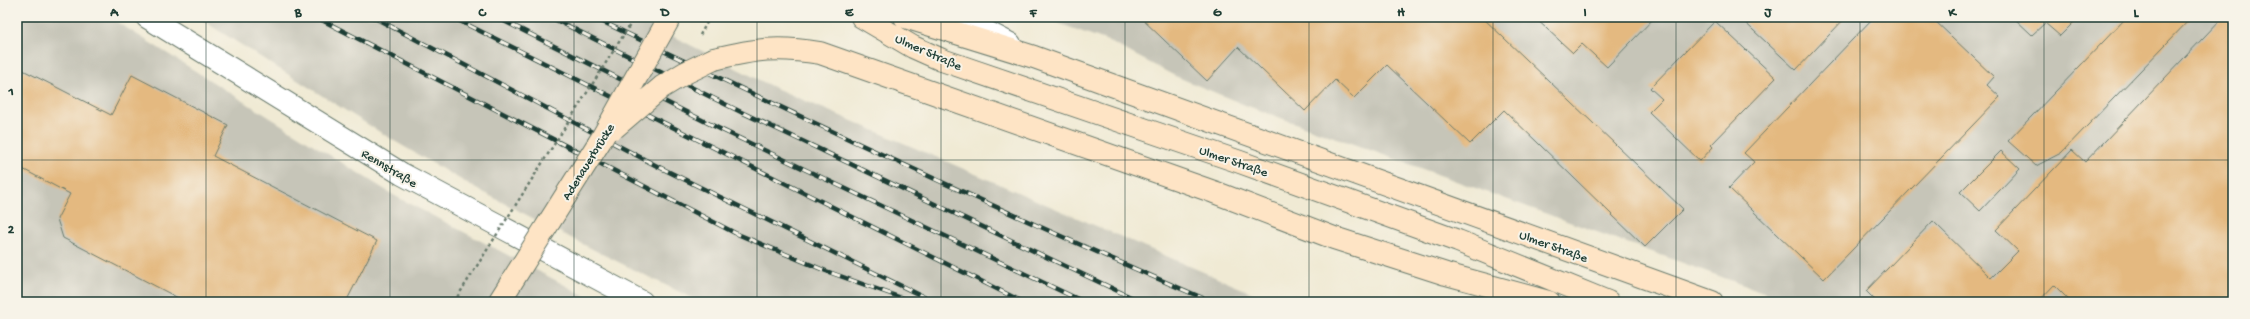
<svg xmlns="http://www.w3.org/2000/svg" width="2250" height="319" font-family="'Gochi Hand',sans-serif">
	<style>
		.industrial { fill: #c6c5b8 }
		.building { fill: #e4b980 }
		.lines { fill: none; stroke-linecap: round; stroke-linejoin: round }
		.street-casing { stroke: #687a6c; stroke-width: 24 }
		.secondary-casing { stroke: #687a6c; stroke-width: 24 }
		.path { stroke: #687a6c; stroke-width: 2.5; stroke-dasharray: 3 3; stroke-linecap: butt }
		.street { stroke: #fff; stroke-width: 22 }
		.secondary { stroke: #fee4c5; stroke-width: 22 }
		.rail-casing { stroke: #1f3d34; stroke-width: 4.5 }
		.rail { stroke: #f7f3e8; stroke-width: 3; stroke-dasharray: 9; stroke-linecap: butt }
		.secondary-bridge-casing { stroke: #687a6c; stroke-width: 24; stroke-linecap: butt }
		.path-bridge { stroke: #687a6c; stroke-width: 2.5; stroke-dasharray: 3 3; stroke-linecap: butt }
		.secondary-bridge { stroke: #fee4c5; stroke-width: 22 }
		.grid { fill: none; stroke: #1f3d34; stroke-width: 1; stroke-opacity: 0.55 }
		.labels { text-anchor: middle; stroke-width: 4; stroke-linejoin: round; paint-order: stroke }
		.street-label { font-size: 13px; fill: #1f3d34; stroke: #f7f3e8 }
		.neatline { fill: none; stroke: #1f3d34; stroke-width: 1.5 }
		.grid-label { font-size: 13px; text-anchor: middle; font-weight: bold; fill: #1f3d34 }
	</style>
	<rect width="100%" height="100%" fill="#f7f3e8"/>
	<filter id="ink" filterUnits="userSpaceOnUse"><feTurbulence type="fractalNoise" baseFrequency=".025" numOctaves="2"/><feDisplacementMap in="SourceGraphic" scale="8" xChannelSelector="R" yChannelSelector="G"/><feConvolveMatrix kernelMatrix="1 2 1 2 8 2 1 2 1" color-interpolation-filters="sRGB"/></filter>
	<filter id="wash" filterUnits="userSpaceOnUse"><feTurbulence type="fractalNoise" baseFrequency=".012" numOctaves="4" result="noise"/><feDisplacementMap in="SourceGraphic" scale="16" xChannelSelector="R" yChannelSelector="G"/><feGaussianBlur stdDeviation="0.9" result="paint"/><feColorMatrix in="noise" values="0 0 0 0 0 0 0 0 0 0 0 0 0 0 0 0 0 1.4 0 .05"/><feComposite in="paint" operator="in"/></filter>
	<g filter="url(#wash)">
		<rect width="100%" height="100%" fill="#f0ead4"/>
		<path class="industrial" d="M17,17H109L395,196L597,302H17Z
			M197,17H635L773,87L1273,302H700L600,253L475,188L391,139Z
			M1041,17H2233V302H1791L1245,105L1175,76L1108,41Z"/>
		<g id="blocks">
			<path class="building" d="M1140,17H1482L1683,209L1645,247L1504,110L1470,144L1387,65L1354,98L1335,80L1305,111L1238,47L1207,81Z
				M1534,17H1655L1607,67L1582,44L1573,53Z
				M1739,17H1846L1796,70Z
				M1874,17H1931L1994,77L1987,85L2000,97L1824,279L1729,188L1754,162L1744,153Z
				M2013,17H2079L2060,36L2045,23L2032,35Z
				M2127,17H2192L2061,153L2036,166L2008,141Z
				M2223,17H2233V302H2071L2054,285L2038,302H1877L1866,291L1933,221L1991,278L2018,251L1996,230L2072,150L2085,162Z
				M1715,21L1776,78L1711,145L1713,147L1700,161L1649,112L1662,99L1650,88Z
				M17,67L111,115L132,75L228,125L213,156L377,241L346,302H186L63,238L57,219L70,194L17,166Z
				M2001,151L2020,169L1980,211L1960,192Z"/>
		</g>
	</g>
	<g filter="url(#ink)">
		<use href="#blocks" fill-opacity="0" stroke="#687a6c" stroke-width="1"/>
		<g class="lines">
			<g class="street-casing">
				<path id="street" d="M147,17L402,174L642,302
					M966,17L987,32L1010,44"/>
			</g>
			<g class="secondary-casing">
				<path id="secondary" d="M862,17L913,47L942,60L1240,162L1458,241L1608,302
					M905,17L1034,57L1712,302
					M714,59C756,49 777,46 820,53L1214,192L1334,238L1446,274L1549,302"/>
			</g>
			<path class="path" d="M700,35L710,17"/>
			<use href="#street" class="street"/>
			<use href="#secondary" class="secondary"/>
			<g class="rail-casing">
				<path id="rail" d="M316,17L735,233L826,271L913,302
					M373,17L657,166L934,302
					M452,17L1023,302
					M496,17L722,130L1084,302
					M550,17L741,112L1141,302
					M593,17C797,116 1003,213 1212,302"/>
			</g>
			<use href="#rail" class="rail"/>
			<g class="secondary-bridge-casing">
				<path id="secondary-bridge" d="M614,128L662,87L685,73L714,59
					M499,302L602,138L670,17"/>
			</g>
			<path class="path-bridge" d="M454,302L635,17"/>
			<use href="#secondary-bridge" class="secondary-bridge"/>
		</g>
	</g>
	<path class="grid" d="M206,17V302M390,17V302M574,17V302M757,17V302M941,17V302M1125,17V302M1309,17V302M1493,17V302M1676,17V302M1860,17V302M2044,17V302M17,160H2233"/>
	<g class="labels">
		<g class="street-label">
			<text transform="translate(929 51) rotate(24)" y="5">Ulmer Straße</text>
			<text transform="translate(1234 160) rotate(19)" y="5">Ulmer Straße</text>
			<text transform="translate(587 161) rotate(-58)" y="5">Adenauerbrücke</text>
			<text transform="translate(390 167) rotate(31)" y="5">Rennstraße</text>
			<text transform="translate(1554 245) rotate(20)" y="5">Ulmer Straße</text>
		</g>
	</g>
	<rect width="2250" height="319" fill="none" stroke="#f7f3e8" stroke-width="44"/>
	<rect x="22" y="22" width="2206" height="275" class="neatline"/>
	<g class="grid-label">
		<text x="114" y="16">A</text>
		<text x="298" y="16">B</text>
		<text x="482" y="16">C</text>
		<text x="665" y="16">D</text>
		<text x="849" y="16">E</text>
		<text x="1033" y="16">F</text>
		<text x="1217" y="16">G</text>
		<text x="1401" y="16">H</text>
		<text x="1585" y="16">I</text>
		<text x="1768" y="16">J</text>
		<text x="1952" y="16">K</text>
		<text x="2136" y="16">L</text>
		<text x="11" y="95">1</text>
		<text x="11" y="233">2</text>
	</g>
</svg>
